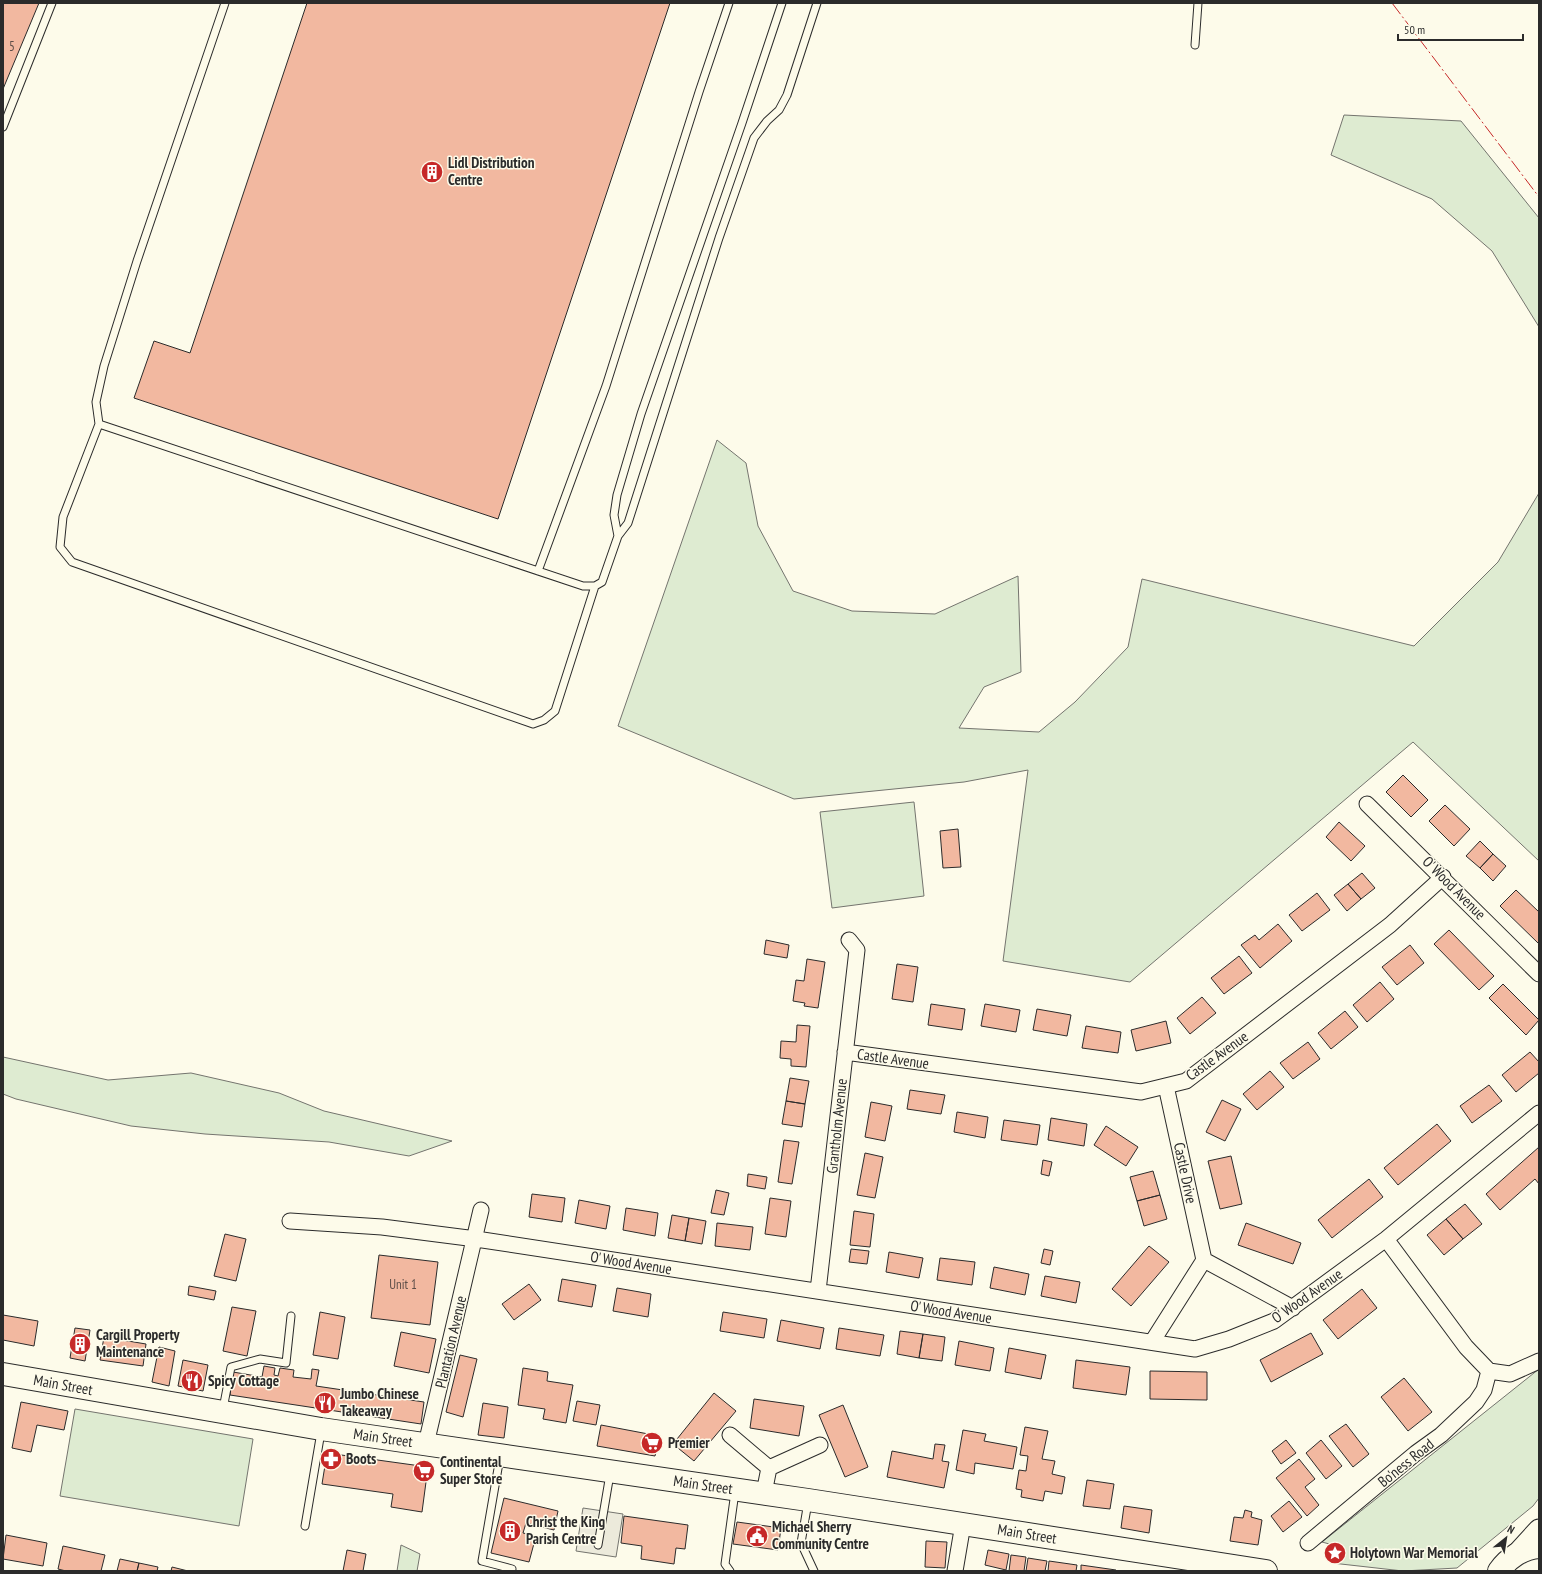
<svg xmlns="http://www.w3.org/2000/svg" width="1542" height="1574" font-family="'PT Sans Narrow',sans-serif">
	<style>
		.green { fill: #deebd1; stroke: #74746e }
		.parking { fill: #eceadb; stroke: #74746e }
		.building { fill: #f2b8a0; stroke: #2b2b2b }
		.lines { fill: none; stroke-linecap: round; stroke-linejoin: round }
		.service-casing { stroke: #2b2b2b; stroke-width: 9 }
		.minor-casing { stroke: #2b2b2b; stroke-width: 17 }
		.secondary-casing { stroke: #2b2b2b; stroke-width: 23 }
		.primary-casing { stroke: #2b2b2b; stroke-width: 24 }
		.service { stroke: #fdfbea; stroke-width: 7 }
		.minor { stroke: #fdfbea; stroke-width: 15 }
		.secondary { stroke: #fdfbea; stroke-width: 21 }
		.primary { stroke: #fdfbea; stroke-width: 22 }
		.power { stroke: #c62828; stroke-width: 1; stroke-dasharray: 14 3 2 3; stroke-linecap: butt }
		.labels { text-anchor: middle; stroke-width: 3; stroke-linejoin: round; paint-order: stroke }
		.number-label { font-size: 13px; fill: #5d4e48 }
		.poi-label { font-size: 15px; font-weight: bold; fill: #2b2b2b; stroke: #fdfbea; text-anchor: start }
		.street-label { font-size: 15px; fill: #2b2b2b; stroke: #fdfbea }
	</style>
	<rect width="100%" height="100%" fill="#fdfbea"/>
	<path class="green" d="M1344,115L1461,121L1539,218V327L1492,251L1432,199L1331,155Z
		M717,440L746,463L758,526L793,591L852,611L935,614L1018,576L1021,672L984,687L959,728L1039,732L1075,702L1128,647L1142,579L1414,646L1498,562L1539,493V861L1413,742L1130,982L1003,961L1028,770L964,782L794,799L618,726Z
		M914,802L924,896L832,908L820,812Z
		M3,1057L108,1080L191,1073L279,1093L324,1111L452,1141L409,1156L329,1142L205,1134L131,1126L16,1099L3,1094Z
		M1539,1369V1498L1533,1506L1457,1568L1403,1571L1332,1563L1337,1550L1333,1545L1322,1542Z
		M75,1409L253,1439L239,1526L60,1496Z
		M401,1545L420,1554L417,1571H397Z"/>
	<path class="parking" d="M583,1508L623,1514L616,1557L576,1551Z"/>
	<path class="building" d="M3,3H39L3,89Z
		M307,3H670L498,519L134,398L154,341L190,353Z
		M1403,775L1428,800L1411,817L1386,792Z
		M1445,805L1470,829L1454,846L1429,821Z
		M1339,822L1365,846L1351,861L1326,837Z
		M958,829L961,867L943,868L940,831Z
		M1480,841L1493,854L1480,868L1466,856Z
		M1493,854L1506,866L1493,881L1480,868Z
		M1362,873L1375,888L1361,899L1348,884Z
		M1348,884L1361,899L1347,911L1334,895Z
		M1516,890L1539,912V942L1538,943L1500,906Z
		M1317,893L1330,910L1302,931L1289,915Z
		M1278,924L1292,941L1260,968L1241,945L1255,935L1259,940Z
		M1449,930L1494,976L1479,990L1434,944Z
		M766,940L789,945L787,958L764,954Z
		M1410,945L1424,963L1397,985L1382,967Z
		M1239,956L1252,973L1224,994L1211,978Z
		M807,959L825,962L818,1008L804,1006L805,1003L793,1001L796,980L804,981Z
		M897,964L918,967L913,1002L892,999Z
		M1380,982L1394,999L1367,1022L1353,1005Z
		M1503,984L1539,1020L1526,1035L1489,998Z
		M1202,997L1216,1013L1190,1034L1177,1018Z
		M931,1004L965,1009L962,1030L928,1025Z
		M985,1004L1020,1010L1016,1032L981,1026Z
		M1037,1009L1071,1015L1067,1036L1033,1030Z
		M1345,1011L1358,1027L1331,1049L1318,1033Z
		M1166,1021L1171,1043L1136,1051L1131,1030Z
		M797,1025L810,1026L806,1067L791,1066V1059L780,1058L781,1041L796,1042Z
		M1086,1026L1121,1032L1118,1053L1082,1048Z
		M1308,1042L1320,1059L1293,1079L1280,1063Z
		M1530,1052L1539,1062V1073L1516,1092L1502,1075Z
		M1270,1071L1284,1087L1257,1110L1243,1094Z
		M790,1078L809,1081L805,1104L786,1101Z
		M1489,1085L1502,1101L1472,1123L1460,1106Z
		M910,1090L945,1095L941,1114L907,1109Z
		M1222,1100L1241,1109L1225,1141L1206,1132Z
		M786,1101L805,1104L802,1127L782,1124Z
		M871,1102L892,1106L885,1141L865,1137Z
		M957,1112L988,1117L985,1138L954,1132Z
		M1051,1118L1087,1124L1084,1146L1048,1140Z
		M1004,1120L1040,1125L1037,1145L1001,1140Z
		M1437,1124L1451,1141L1398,1185L1384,1168Z
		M1106,1126L1138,1147L1126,1166L1094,1145Z
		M784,1140L799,1142L792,1184L778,1182Z
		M1539,1147V1184L1535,1179L1500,1210L1486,1194Z
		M865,1153L883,1157L875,1198L857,1195Z
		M1231,1156L1242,1204L1220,1209L1208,1161Z
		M1043,1160L1052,1162L1049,1176L1041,1174Z
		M1153,1171L1160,1195L1137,1201L1130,1177Z
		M748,1174L767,1177L765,1189L747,1186Z
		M1369,1179L1383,1197L1332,1238L1318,1220Z
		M716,1190L729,1193L724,1215L711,1213Z
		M532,1194L565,1198L562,1222L529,1217Z
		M1160,1195L1167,1219L1144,1226L1137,1201Z
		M770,1198L791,1201L786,1237L765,1234Z
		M579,1200L610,1206L606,1229L575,1223Z
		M1465,1204L1482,1224L1463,1239L1446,1219Z
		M626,1208L658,1213L655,1236L623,1230Z
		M854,1211L874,1214L870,1247L850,1245Z
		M672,1215L689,1218L685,1241L668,1238Z
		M689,1218L706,1221L702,1244L685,1241Z
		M1446,1219L1463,1239L1444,1255L1427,1235Z
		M717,1223L753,1227L750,1250L715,1246Z
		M1246,1223L1301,1243L1293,1264L1238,1245Z
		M225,1234L246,1239L236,1281L214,1276Z
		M1149,1246L1169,1262L1131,1306L1112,1289Z
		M851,1249L869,1251L867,1264L849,1262Z
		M1044,1249L1053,1251L1050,1265L1041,1263Z
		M889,1252L923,1258L919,1278L886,1272Z
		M379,1255L438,1262L430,1325L371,1318Z
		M940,1258L975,1262L972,1285L937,1280Z
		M994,1267L1029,1274L1025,1295L990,1288Z
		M1045,1276L1080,1282L1076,1303L1041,1296Z
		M562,1279L596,1285L592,1307L558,1301Z
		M529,1284L541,1300L514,1320L502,1304Z
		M189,1286L216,1291L214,1300L188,1295Z
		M617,1288L651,1294L648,1317L613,1311Z
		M1362,1289L1377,1308L1338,1339L1323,1320Z
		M232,1307L256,1311L247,1356L223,1351Z
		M320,1312L345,1317L338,1359L313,1355Z
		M723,1312L767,1319L764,1338L720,1331Z
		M3,1315L38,1321L34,1346L3,1340Z
		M781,1320L824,1328L820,1349L777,1341Z
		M75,1328L90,1330L85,1361L70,1358Z
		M839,1328L884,1335L880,1356L836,1349Z
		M900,1331L923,1334L919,1358L897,1354Z
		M401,1332L436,1339L429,1373L394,1366Z
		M1311,1333L1323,1354L1271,1382L1260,1360Z
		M923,1334L945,1337L942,1361L919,1358Z
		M104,1337L146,1344L143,1366L100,1360Z
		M959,1341L994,1348L990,1371L955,1365Z
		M159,1347L175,1351L169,1386L152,1382Z
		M1009,1348L1046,1355L1041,1379L1005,1372Z
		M460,1355L477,1359L463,1417L446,1412Z
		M183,1360L208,1365L203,1391L178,1386Z
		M1076,1360L1130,1367L1126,1395L1073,1388Z
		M264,1366L275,1368L274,1375L278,1376L280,1368L294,1370L293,1377L311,1379L312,1369L319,1370L316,1386L424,1402L421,1424L230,1395L233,1372L262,1377Z
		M523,1368L548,1372L547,1381L573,1385L566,1423L543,1419L545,1409L518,1405Z
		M1150,1371L1207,1372V1400L1150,1399Z
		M1404,1378L1432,1412L1408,1431L1381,1397Z
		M714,1393L736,1411L694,1461L673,1444Z
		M754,1399L804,1406L799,1436L750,1428Z
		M577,1401L600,1405L596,1425L573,1421Z
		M21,1402L68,1411L64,1430L37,1425L31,1452L12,1448Z
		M483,1403L508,1407L504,1438L478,1435Z
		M843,1405L868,1467L845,1477L819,1415Z
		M1346,1424L1369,1454L1353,1467L1329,1436Z
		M601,1425L659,1436L655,1456L597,1446Z
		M1025,1427L1048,1431L1042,1459L1055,1461L1052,1474L1065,1477L1062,1494L1045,1491L1043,1501L1021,1497L1022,1490L1016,1489L1019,1470L1026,1471L1028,1456L1020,1455Z
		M963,1430L986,1434L984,1441L1017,1447L1013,1469L975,1463L974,1474L956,1470Z
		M1286,1440L1296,1453L1281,1464L1272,1451Z
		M1321,1440L1342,1466L1326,1479L1306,1453Z
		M935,1444L945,1445L942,1461L949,1462L944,1488L887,1477L892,1451L933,1459Z
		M327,1453L428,1467L422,1512L391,1507L393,1494L322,1484Z
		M1299,1459L1315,1479L1305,1487L1319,1505L1307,1516L1276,1478Z
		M1087,1480L1114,1484L1110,1509L1083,1506Z
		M504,1498L558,1511L554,1530L526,1523L523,1533L536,1536L529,1562L491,1553Z
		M1289,1501L1302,1517L1283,1532L1271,1516Z
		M1124,1506L1152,1510L1149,1533L1121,1528Z
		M1245,1510L1252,1512L1251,1517L1262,1520L1258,1545L1230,1541L1234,1517L1243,1518Z
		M624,1516L688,1525L685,1549L676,1548L674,1564L641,1559L642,1546L621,1543Z
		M737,1522L781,1528L778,1550L733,1544Z
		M6,1535L47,1543L43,1566L3,1559Z
		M926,1541L947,1542L945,1568L925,1567Z
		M63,1546L105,1555L101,1571H66L58,1569Z
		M347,1550L366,1554L363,1571H343Z
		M988,1550L1009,1554L1006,1570L985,1565Z
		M1011,1555L1026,1557L1024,1571H1009Z
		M1028,1558L1047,1561L1045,1571H1026Z
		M120,1559L139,1563L137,1571H117Z
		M1049,1561L1077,1565L1076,1571H1048Z
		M139,1563L158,1567L157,1571H137Z
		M1081,1565L1116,1570L1115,1571H1081Z
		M172,1567L188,1571H171Z"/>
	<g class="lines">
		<g class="service-casing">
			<path id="service" d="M225,3L137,261L104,366L96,402L99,424L63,517L60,547L72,562L533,724L544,720L555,711L595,586
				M1195,45L1198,3
				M3,127L52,3
				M99,424L583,586H595L602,582L618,536L628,523L719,238L754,138L767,121L779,110L787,95L817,3
				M618,536L614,515L617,495L641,414L742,123L782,3
				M538,571L606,386L699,92L729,3
				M223,1409L231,1367L260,1359L286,1363L291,1316
				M500,1457L482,1561L512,1569L511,1571
				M808,1502L801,1543L814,1571
				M305,1526L321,1432
				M598,1545L610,1474
				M730,1571L725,1564L735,1492"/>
		</g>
		<g class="minor-casing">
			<path id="minor" d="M1367,804L1539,974
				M845,1052L1141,1092L1186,1081L1390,925L1443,877
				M1166,1086L1204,1260L1293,1308
				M290,1221L382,1227L476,1239L1195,1349L1229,1339L1274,1321L1386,1239L1539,1113
				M1386,1239L1466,1347L1489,1371
				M818,1291L857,950L849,940
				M1152,1342L1204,1260
				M730,1435L769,1468L764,1493
				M426,1444L481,1210
				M769,1468L820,1445
				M1308,1543L1416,1453L1441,1435L1476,1402L1484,1390L1489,1371L1510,1374L1539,1361
				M955,1571L963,1524"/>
		</g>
		<g class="secondary-casing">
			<path id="secondary" d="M1518,1553L1539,1530"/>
		</g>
		<g class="primary-casing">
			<path id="primary" d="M3,1374L321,1429L808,1500L1266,1571
				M1499,1571C1508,1558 1523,1548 1539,1547"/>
		</g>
		<use href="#service" class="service"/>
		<use href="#minor" class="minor"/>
		<use href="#secondary" class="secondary"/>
		<use href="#primary" class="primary"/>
		<path class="power" d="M1392,3L1539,197"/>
	</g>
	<defs>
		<g id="building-disc" transform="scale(1.15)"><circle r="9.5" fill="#c62828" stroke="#fdfbea"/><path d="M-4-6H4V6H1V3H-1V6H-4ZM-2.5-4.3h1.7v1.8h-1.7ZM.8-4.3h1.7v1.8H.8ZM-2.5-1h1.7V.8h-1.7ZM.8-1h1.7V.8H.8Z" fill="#fff"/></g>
		<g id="restaurant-disc" transform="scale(1.15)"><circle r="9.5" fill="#c62828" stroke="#fdfbea"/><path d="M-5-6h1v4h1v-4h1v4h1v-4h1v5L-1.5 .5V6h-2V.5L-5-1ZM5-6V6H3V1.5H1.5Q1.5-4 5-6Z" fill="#fff"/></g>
		<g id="supermarket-disc" transform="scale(1.15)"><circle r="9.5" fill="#c62828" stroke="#fdfbea"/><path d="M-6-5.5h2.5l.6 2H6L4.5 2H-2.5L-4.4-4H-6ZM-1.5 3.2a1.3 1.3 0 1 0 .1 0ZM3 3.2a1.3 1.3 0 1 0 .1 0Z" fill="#fff"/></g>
		<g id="pharmacy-disc" transform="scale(1.15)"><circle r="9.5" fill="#c62828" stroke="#fdfbea"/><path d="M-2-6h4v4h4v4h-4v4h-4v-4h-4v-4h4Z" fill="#fff"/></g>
		<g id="civic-disc" transform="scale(1.15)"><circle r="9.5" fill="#c62828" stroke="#fdfbea"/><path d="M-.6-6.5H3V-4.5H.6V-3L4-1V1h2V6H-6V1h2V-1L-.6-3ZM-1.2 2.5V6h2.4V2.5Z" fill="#fff"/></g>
		<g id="sight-disc" transform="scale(1.15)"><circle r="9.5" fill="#c62828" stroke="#fdfbea"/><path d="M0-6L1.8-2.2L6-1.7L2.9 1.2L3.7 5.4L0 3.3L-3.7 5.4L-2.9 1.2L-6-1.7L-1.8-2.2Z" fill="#fff"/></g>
	</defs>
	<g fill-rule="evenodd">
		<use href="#building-disc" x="432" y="172"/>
		<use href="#building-disc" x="80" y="1344"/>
		<use href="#restaurant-disc" x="192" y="1381"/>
		<use href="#restaurant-disc" x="325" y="1403"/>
		<use href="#supermarket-disc" x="652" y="1443"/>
		<use href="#pharmacy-disc" x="331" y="1459"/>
		<use href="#supermarket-disc" x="424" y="1471"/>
		<use href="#building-disc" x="510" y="1531"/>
		<use href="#civic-disc" x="757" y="1536"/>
		<use href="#sight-disc" x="1335" y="1553"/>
	</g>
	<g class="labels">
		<g class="number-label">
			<text x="12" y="51">5</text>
			<text x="403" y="1289">Unit 1</text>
		</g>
		<g class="poi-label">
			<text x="448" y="168">Lidl Distribution<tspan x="448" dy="17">Centre</tspan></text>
			<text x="96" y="1340">Cargill Property<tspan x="96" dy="17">Maintenance</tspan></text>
			<text x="208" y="1386">Spicy Cottage</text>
			<text x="340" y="1399">Jumbo Chinese<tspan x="340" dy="17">Takeaway</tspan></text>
			<text x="668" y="1448">Premier</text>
			<text x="346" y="1464">Boots</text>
			<text x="440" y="1467">Continental<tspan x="440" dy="17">Super Store</tspan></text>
			<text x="526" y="1527">Christ the King<tspan x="526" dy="17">Parish Centre</tspan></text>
			<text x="772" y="1532">Michael Sherry<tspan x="772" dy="17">Community Centre</tspan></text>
			<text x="1350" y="1558">Holytown War Memorial</text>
		</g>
		<g class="street-label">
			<text transform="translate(1454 888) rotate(45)" y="5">O' Wood Avenue</text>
			<text transform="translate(1217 1056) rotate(-36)" y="5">Castle Avenue</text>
			<text transform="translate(893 1059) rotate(8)" y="5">Castle Avenue</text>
			<text transform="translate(837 1126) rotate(-84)" y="5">Grantholm Avenue</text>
			<text transform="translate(1185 1173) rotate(78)" y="5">Castle Drive</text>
			<text transform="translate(631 1263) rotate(9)" y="5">O' Wood Avenue</text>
			<text transform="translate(1307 1296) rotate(-35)" y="5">O' Wood Avenue</text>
			<text transform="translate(951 1312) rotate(9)" y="5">O' Wood Avenue</text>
			<text transform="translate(451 1342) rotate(-77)" y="5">Plantation Avenue</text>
			<text transform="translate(63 1385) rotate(10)" y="5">Main Street</text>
			<text transform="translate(383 1438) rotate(8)" y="5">Main Street</text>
			<text transform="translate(1406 1463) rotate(-39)" y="5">Bo'ness Road</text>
			<text transform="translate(703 1485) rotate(8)" y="5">Main Street</text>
			<text transform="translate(1027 1534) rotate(9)" y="5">Main Street</text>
		</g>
	</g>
	<rect width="1542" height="1574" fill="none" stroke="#2b2b2b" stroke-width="8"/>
	<g transform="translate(1506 1538) rotate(30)" stroke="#fdfbea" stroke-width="3" paint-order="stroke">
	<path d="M0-3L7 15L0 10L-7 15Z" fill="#2b2b2b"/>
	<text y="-6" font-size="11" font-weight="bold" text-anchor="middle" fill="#2b2b2b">N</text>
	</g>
	<path d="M1398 34v6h125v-6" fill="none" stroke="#2b2b2b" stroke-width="2"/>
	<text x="1404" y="34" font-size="12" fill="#2b2b2b" stroke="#fdfbea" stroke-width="3" paint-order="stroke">50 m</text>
</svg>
